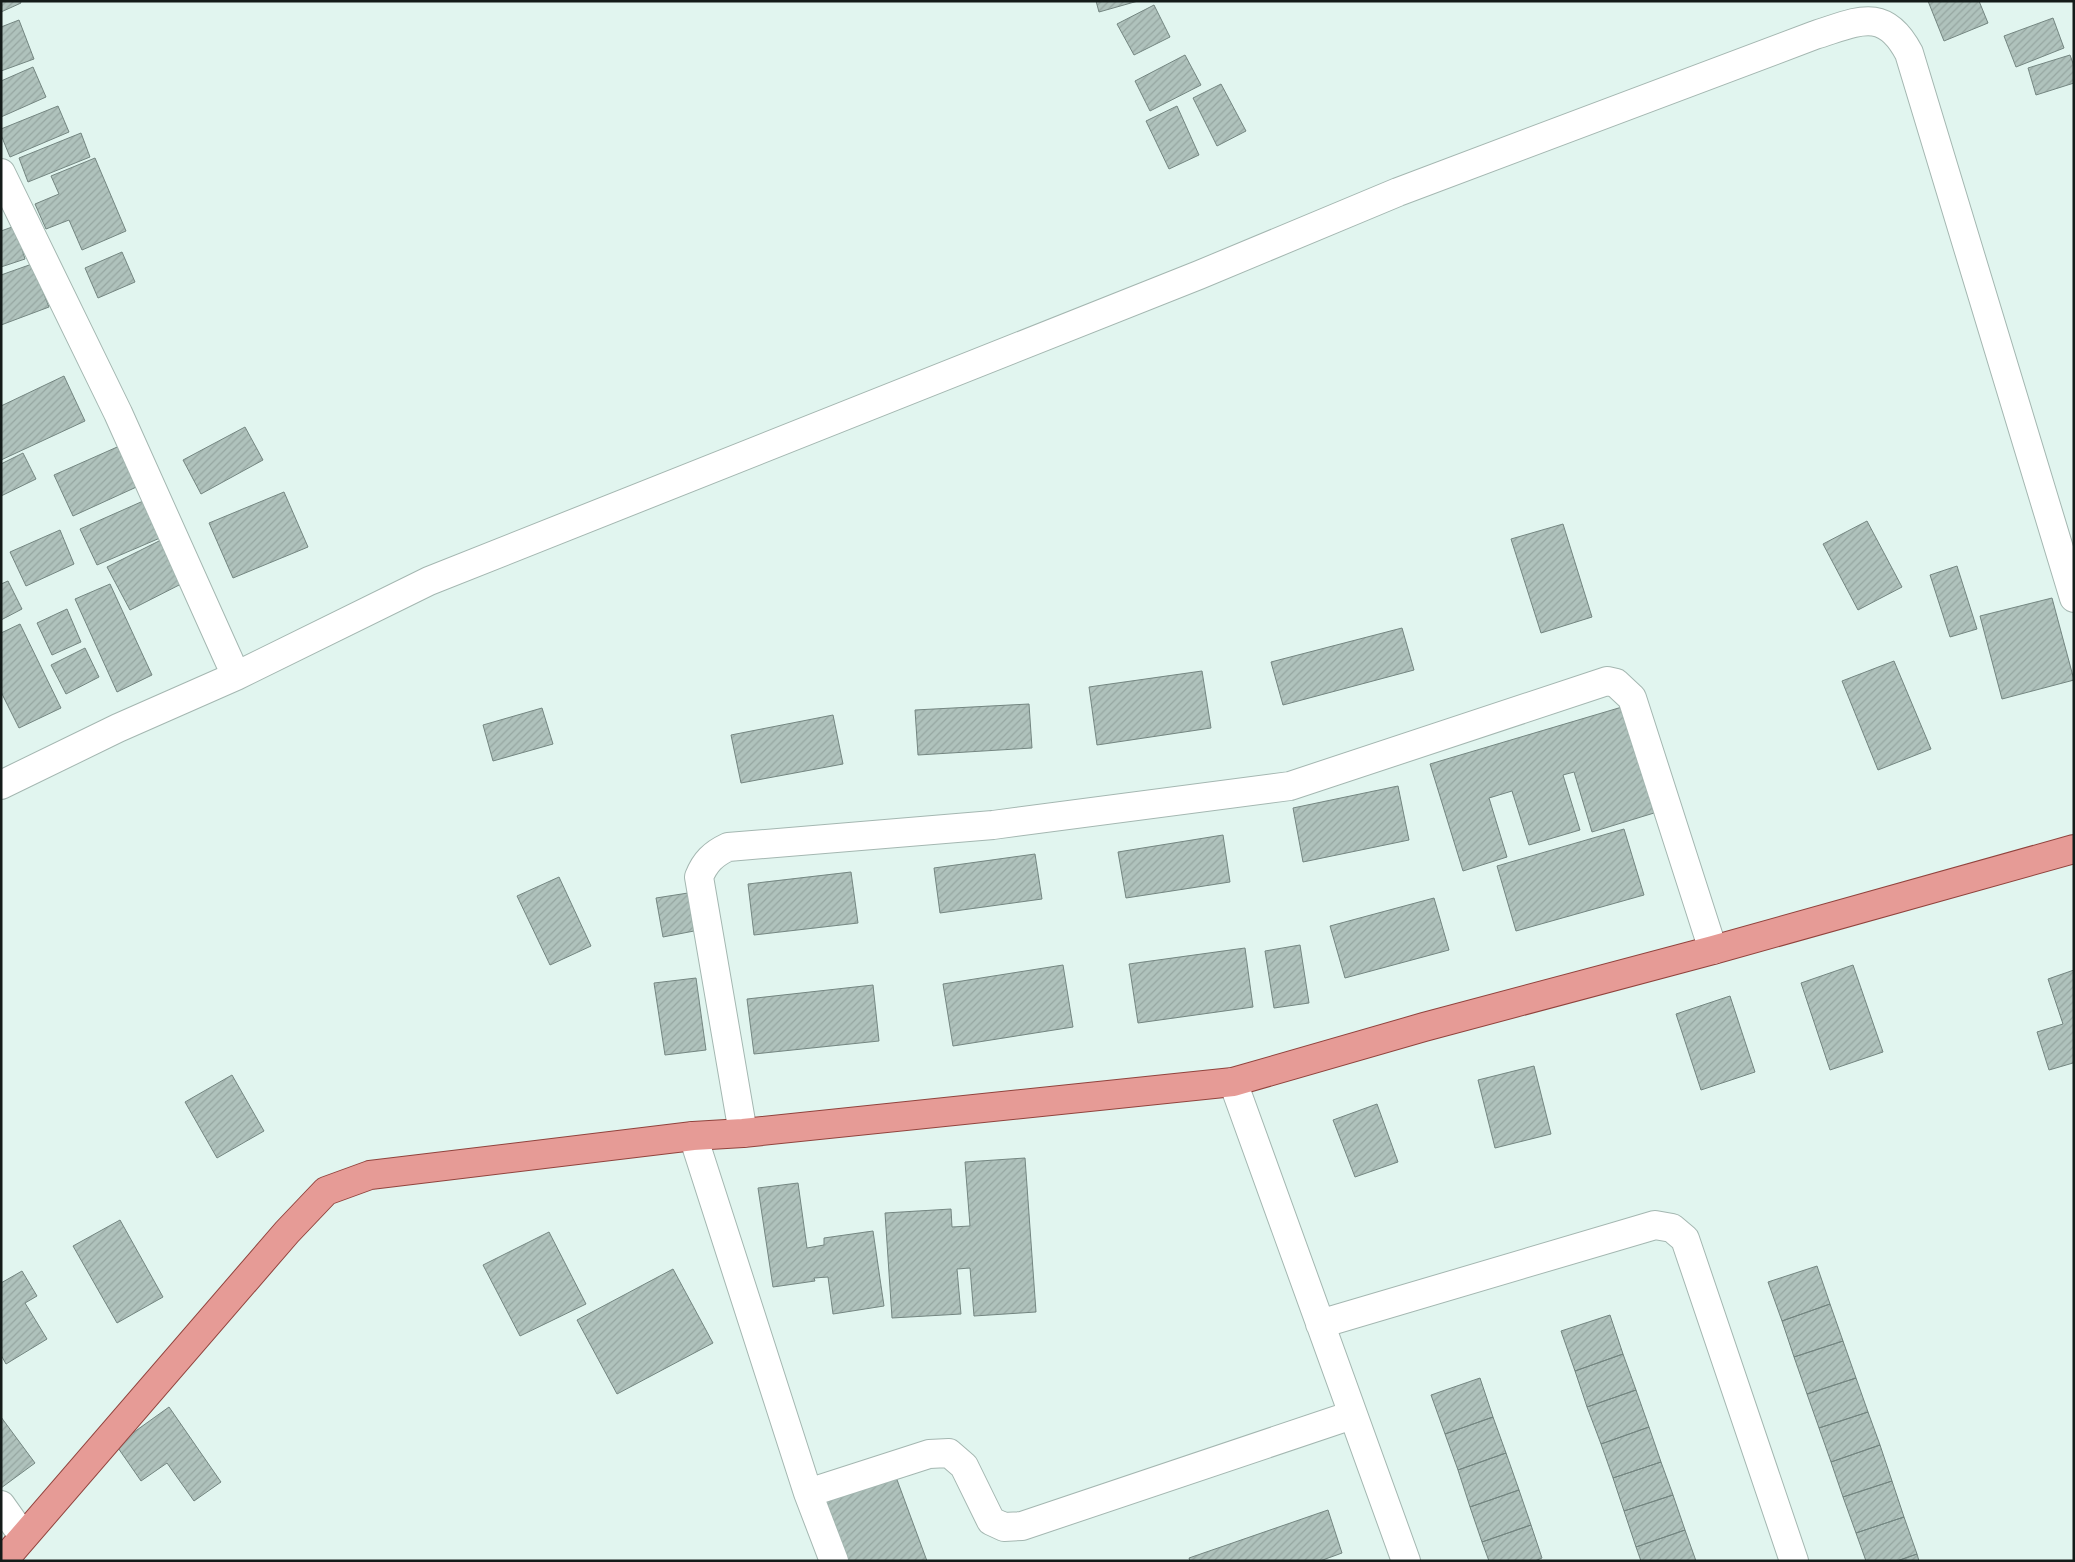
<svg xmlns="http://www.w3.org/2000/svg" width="2075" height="1562" font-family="'Source Sans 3',sans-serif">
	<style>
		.building { fill: url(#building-hatch); stroke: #748681 }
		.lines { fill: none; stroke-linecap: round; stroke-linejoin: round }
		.minor-casing { stroke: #a4b7b1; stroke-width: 30 }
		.primary-casing { stroke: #91433d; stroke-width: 30 }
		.minor { stroke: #fff; stroke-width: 28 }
		.primary { stroke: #e69b96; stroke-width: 28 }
	</style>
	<defs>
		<pattern id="building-hatch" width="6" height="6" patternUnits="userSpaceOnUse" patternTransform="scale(1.25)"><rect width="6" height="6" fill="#afc2bc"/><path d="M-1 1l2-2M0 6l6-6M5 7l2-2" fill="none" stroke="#96a6a1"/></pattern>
	</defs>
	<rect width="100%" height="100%" fill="#e1f5ef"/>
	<path class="building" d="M1,1H20L21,3L1,12Z
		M1096,1H1138L1099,12Z
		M1928,1H1979L1988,23L1944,41Z
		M1154,5L1170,37L1134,55L1117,24Z
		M2053,18L2064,48L2016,67L2004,36Z
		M19,20L34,59L1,71V27Z
		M1185,55L1201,85L1150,111L1135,81Z
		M2070,55L2074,66V83L2036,95L2028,68Z
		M33,67L46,97L1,117V81Z
		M1221,84L1246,131L1217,146L1193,98Z
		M58,106L69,132L10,157L1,135V129Z
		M1177,106L1199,155L1169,169L1146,121Z
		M81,133L90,157L28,182L19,158Z
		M95,158L126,231L82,250L69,220L46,229L35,204L59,194L51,176Z
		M15,226L25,259L1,267V231Z
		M122,252L135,282L98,298L85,268Z
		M32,264L49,307L1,325V275Z
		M64,376L85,421L1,460V406Z
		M245,427L263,460L201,494L183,460Z
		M124,444L143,484L73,516L54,475Z
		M23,453L36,479L1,496V464Z
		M284,492L308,547L233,578L209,523Z
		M150,498L167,535L97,565L80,529Z
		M1867,521L1902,587L1858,610L1823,544Z
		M1563,524L1592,617L1541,633L1511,539Z
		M60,530L74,564L26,586L10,552Z
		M165,538L187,581L130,610L107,567Z
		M1957,566L1977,629L1950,637L1930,575Z
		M8,581L22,609L1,620V584Z
		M110,584L152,675L117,692L75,599Z
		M2052,598L2074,680L2002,699L1980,616Z
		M67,609L81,642L52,655L37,623Z
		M20,624L61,708L19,728L1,692V633Z
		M1402,628L1414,670L1283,705L1271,662Z
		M85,648L99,677L66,694L51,665Z
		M1894,661L1931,749L1878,770L1842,681Z
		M1202,671L1211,728L1097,745L1089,687Z
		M1029,704L1032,748L918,755L915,710Z
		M1622,707L1654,813L1592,832L1574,772L1563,775L1580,830L1529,845L1512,791L1489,798L1507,857L1463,871L1430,764Z
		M542,708L553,744L493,761L483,725Z
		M833,715L843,764L741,783L731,735Z
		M1398,786L1409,840L1303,862L1293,808Z
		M1624,829L1644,895L1516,931L1497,866Z
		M1223,835L1230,882L1126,898L1118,852Z
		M1035,854L1042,899L940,913L934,868Z
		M851,872L858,923L754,935L748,884Z
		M559,877L591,946L550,965L517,896Z
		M688,893L694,931L663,937L656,898Z
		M1434,898L1449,950L1345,978L1330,926Z
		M1300,945L1309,1003L1274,1008L1265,951Z
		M1245,948L1253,1007L1138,1023L1129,964Z
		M1063,965L1073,1027L953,1046L943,984Z
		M1853,965L1883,1052L1830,1070L1801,983Z
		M2074,970V1064L2073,1063L2049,1070L2037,1032L2063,1024L2048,979Z
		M696,978L706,1050L665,1055L654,983Z
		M873,985L879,1041L754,1054L747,999Z
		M1730,996L1755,1072L1701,1090L1676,1014Z
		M1534,1066L1551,1134L1495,1148L1478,1080Z
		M232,1075L264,1131L217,1158L185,1102Z
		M1377,1104L1398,1162L1355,1177L1333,1120Z
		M1025,1158L1036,1312L974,1316L970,1268L957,1269L961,1314L892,1318L885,1213L951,1209L952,1227L970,1226L965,1162Z
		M798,1183L807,1248L824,1245V1238L873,1231L884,1306L833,1314L828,1277L814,1278L815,1281L773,1287L758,1188Z
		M120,1220L163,1297L117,1323L73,1246Z
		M549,1232L586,1304L520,1336L483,1265Z
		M1817,1266L1830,1304L1782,1321L1768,1282Z
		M673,1269L713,1343L617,1394L577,1320Z
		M22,1271L37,1296L25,1303L47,1339L6,1364L1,1355V1283Z
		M1830,1304L1843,1341L1794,1357L1782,1321Z
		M1610,1315L1623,1354L1575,1371L1561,1331Z
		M1843,1341L1856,1378L1807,1394L1794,1357Z
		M1623,1354L1636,1390L1587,1407L1575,1371Z
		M1480,1378L1493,1417L1445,1434L1431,1395Z
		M1856,1378L1868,1412L1819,1428L1807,1394Z
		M1636,1390L1649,1427L1601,1444L1587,1407Z
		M169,1407L221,1482L194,1501L167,1463L141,1481L116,1445Z
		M1868,1412L1880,1445L1831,1462L1819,1428Z
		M1,1417L35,1463L1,1488Z
		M1493,1417L1506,1453L1458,1470L1445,1434Z
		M1649,1427L1661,1462L1613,1478L1601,1444Z
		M1880,1445L1892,1481L1843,1497L1831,1462Z
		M1506,1453L1519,1490L1470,1507L1458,1470Z
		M1661,1462L1673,1495L1624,1511L1613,1478Z
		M896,1477L927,1561H848L826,1502Z
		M1892,1481L1904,1517L1856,1533L1843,1497Z
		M1519,1490L1531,1525L1482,1542L1470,1507Z
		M1673,1495L1685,1530L1636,1547L1624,1511Z
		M1328,1510L1342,1553L1320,1561H1190L1189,1558Z
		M1904,1517L1917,1554L1897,1561H1866L1856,1533Z
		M1531,1525L1542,1558L1535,1561H1489L1482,1542Z
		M1685,1530L1696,1561H1641L1636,1547Z
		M1917,1554L1919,1561H1897Z"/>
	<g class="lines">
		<g class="minor-casing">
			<path id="minor" d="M1,173L118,413L236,676
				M1,785L118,728L236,676L429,581L1199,275L1398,192L1815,35C1857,22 1884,5 1909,53L2074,598
				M1233,1082L1406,1561
				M743,1133L699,877C705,862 713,854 728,847L993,825L1290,786L1607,681L1616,683L1632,698L1713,950
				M693,1136L808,1493L834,1561
				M1320,1324L1655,1225L1672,1228L1685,1239L1794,1561
				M808,1493L929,1454L949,1453L964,1466L991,1521L1004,1527L1022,1526L1352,1415
				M1,1505L23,1536"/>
		</g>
		<g class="primary-casing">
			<path id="primary" d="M3,1561L287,1232L326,1191L370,1175L693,1136L743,1133L1233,1082L1424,1027L1713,950L2074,849"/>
		</g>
		<use href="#minor" class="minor"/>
		<use href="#primary" class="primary"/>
	</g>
	<rect width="2075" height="1562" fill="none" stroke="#141b19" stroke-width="5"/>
</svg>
